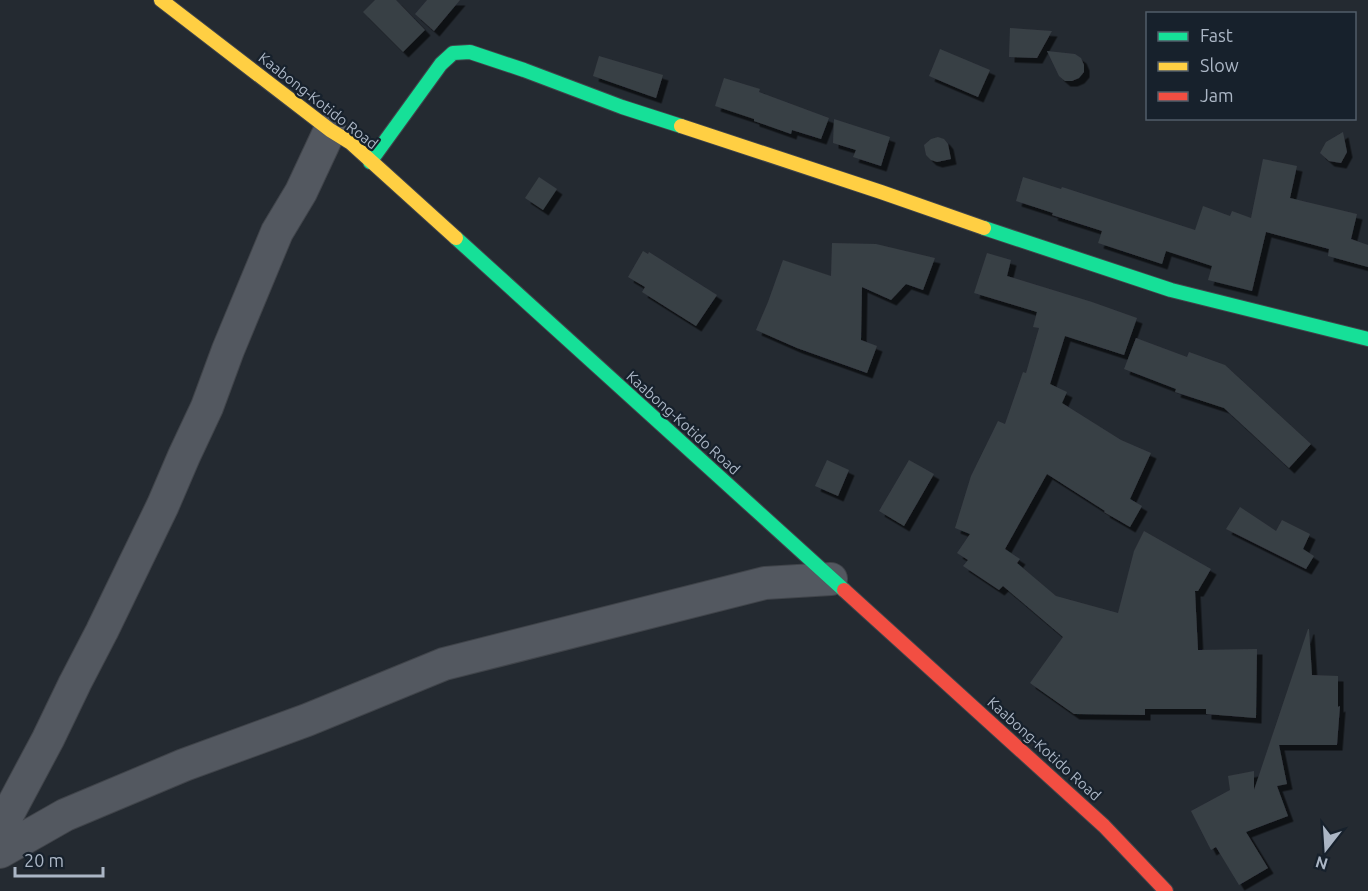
<svg xmlns="http://www.w3.org/2000/svg" width="1368" height="891" font-family="Ubuntu,sans-serif">
	<style>
		.building { fill: #393f45; filter: url(#shadow) }
		.lines { fill: none; stroke-linecap: round; stroke-linejoin: round }
		.street-casing { stroke: #40444a; stroke-width: 34 }
		.fast-casing { stroke: #40444a; stroke-width: 16 }
		.slow-casing { stroke: #40444a; stroke-width: 16 }
		.jam-casing { stroke: #40444a; stroke-width: 16 }
		.street { stroke: #535860; stroke-width: 32 }
		.fast { stroke: #16e098; stroke-width: 14 }
		.slow { stroke: #ffcf43; stroke-width: 14 }
		.jam { stroke: #f24e42; stroke-width: 14 }
		.labels { text-anchor: middle; stroke-width: 4.5; stroke-linejoin: round; paint-order: stroke }
		.street-label { font-size: 15px; fill: #abb6c5; stroke: #17212c }
	</style>
	<defs>
		<filter id="shadow"><feDropShadow dx="5.5" dy="5.5" stdDeviation="0" flood-color="#0009"/></filter>
	</defs>
	<rect width="100%" height="100%" fill="#242a31"/>
	<path class="building" d="M375,0H396L425,30L403,52L363,12Z
		M427,0H460L434,31L415,14Z
		M1010,28L1052,31L1037,58L1009,57Z
		M940,49L990,70L978,97L929,76Z
		M1047,51L1075,54L1081,58L1084,65V72L1079,78L1072,81H1065L1059,76Z
		M599,56L663,75L656,98L593,76Z
		M724,78L760,89L759,92L829,118L821,139L792,130L791,134L754,121V119L715,106Z
		M834,119L890,137L881,166L853,157L856,150L833,143Z
		M1343,132L1347,152L1341,163L1329,161L1320,153L1326,142Z
		M938,137L944,139L948,144L951,159L937,162L931,160L926,155L924,145L931,139Z
		M1263,159L1297,166L1290,198L1357,214L1351,239L1368,245V267L1328,256L1329,249L1266,232L1252,291L1208,280L1212,266L1166,251L1162,264L1098,243L1102,231L1052,215L1053,213L1016,201L1023,177L1061,189L1062,187L1195,230L1203,206L1230,216L1232,211L1251,218Z
		M539,177L557,189L543,210L525,198Z
		M832,243L876,244L935,258L923,290L906,284L891,300L862,287L861,340L877,346L867,373L797,348L756,330L768,302L783,260L831,276Z
		M643,251L648,254L649,252L717,295L696,326L642,292L645,287L628,277Z
		M987,253L1011,260L1007,276L1092,302L1137,318L1124,355L1065,336L1050,384L1067,392L1062,403L1121,440L1151,453L1130,499L1142,506L1130,527L1104,512L1105,511L1047,474L1005,549L1020,559L1017,563L1056,596L1118,613L1134,551L1144,531L1211,569L1198,591H1195L1198,650L1257,649L1256,718L1206,714V709H1145V715L1074,714L1030,683L1063,637L1003,586L999,590L963,566L968,560L957,553L970,534L955,528L971,476L998,421L1005,424L1023,372L1026,373L1039,328L1033,327L1037,312L974,293Z
		M1136,338L1187,357L1189,352L1225,365L1311,444L1289,468L1224,408L1175,392L1176,389L1124,369Z
		M827,460L849,470L838,496L815,486Z
		M909,460L934,474L904,526L879,511Z
		M1240,507L1276,531L1282,520L1310,534L1303,549L1314,556L1306,569L1226,529Z
		M1308,629H1309L1312,675L1338,676V707L1340,706L1337,745H1279L1287,784L1277,786L1288,816L1246,832L1268,868L1239,885L1216,847L1211,850L1191,811L1230,790L1228,776L1254,771V790Z"/>
	<g class="lines">
		<g class="street-casing">
			<path id="street" d="M0,829L48,739L75,683L102,631L163,505L184,456L207,407L228,350L277,232L301,192L330,130
				M0,852L65,815L184,765L307,720L444,664L765,583L831,579"/>
		</g>
		<g class="fast-casing">
			<path id="fast" d="M370,162L441,64L453,53L470,52L524,70L622,107L681,126
				M984,228L1171,290L1368,339
				M456,238L844,590"/>
		</g>
		<g class="slow-casing">
			<path id="slow" d="M161,0L330,130L351,143L456,238
				M681,126L881,192L984,228"/>
		</g>
		<g class="jam-casing">
			<path id="jam" d="M844,590L1104,826L1166,891"/>
		</g>
		<use href="#street" class="street"/>
		<use href="#fast" class="fast"/>
		<use href="#slow" class="slow"/>
		<use href="#jam" class="jam"/>
	</g>
	<g class="labels">
		<g class="street-label">
			<text transform="translate(318 101) rotate(38)" y="5">Kaabong-Kotido Road</text>
			<text transform="translate(683 423) rotate(42)" y="5">Kaabong-Kotido Road</text>
			<text transform="translate(1044 749) rotate(42)" y="5">Kaabong-Kotido Road</text>
		</g>
	</g>
	<rect x="1146" y="12" width="210" height="108" fill="#17212c" stroke="#525d69" stroke-width="1.5"/>
	<rect x="1158" y="32" width="30" height="9" fill="#16e098" stroke="#525d69" stroke-width="1.5"/>
	<text x="1200" y="42" font-size="18" fill="#abb6c5">Fast</text>
	<rect x="1158" y="62" width="30" height="9" fill="#ffcf43" stroke="#525d69" stroke-width="1.5"/>
	<text x="1200" y="72" font-size="18" fill="#abb6c5">Slow</text>
	<rect x="1158" y="92" width="30" height="9" fill="#f24e42" stroke="#525d69" stroke-width="1.5"/>
	<text x="1200" y="102" font-size="18" fill="#abb6c5">Jam</text>
	<g transform="translate(1326 849) rotate(197)" stroke="#17212c" stroke-width="4.5" paint-order="stroke">
	<path d="M0-4.5L10 22L0 15L-10 22Z" fill="#abb6c5"/>
	<text y="-9" font-size="16" font-weight="bold" text-anchor="middle" fill="#abb6c5">N</text>
	</g>
	<path d="M15 867v9h88v-9" fill="none" stroke="#abb6c5" stroke-width="3"/>
	<text x="24" y="867" font-size="18" fill="#abb6c5" stroke="#17212c" stroke-width="4.5" paint-order="stroke">20 m</text>
</svg>
